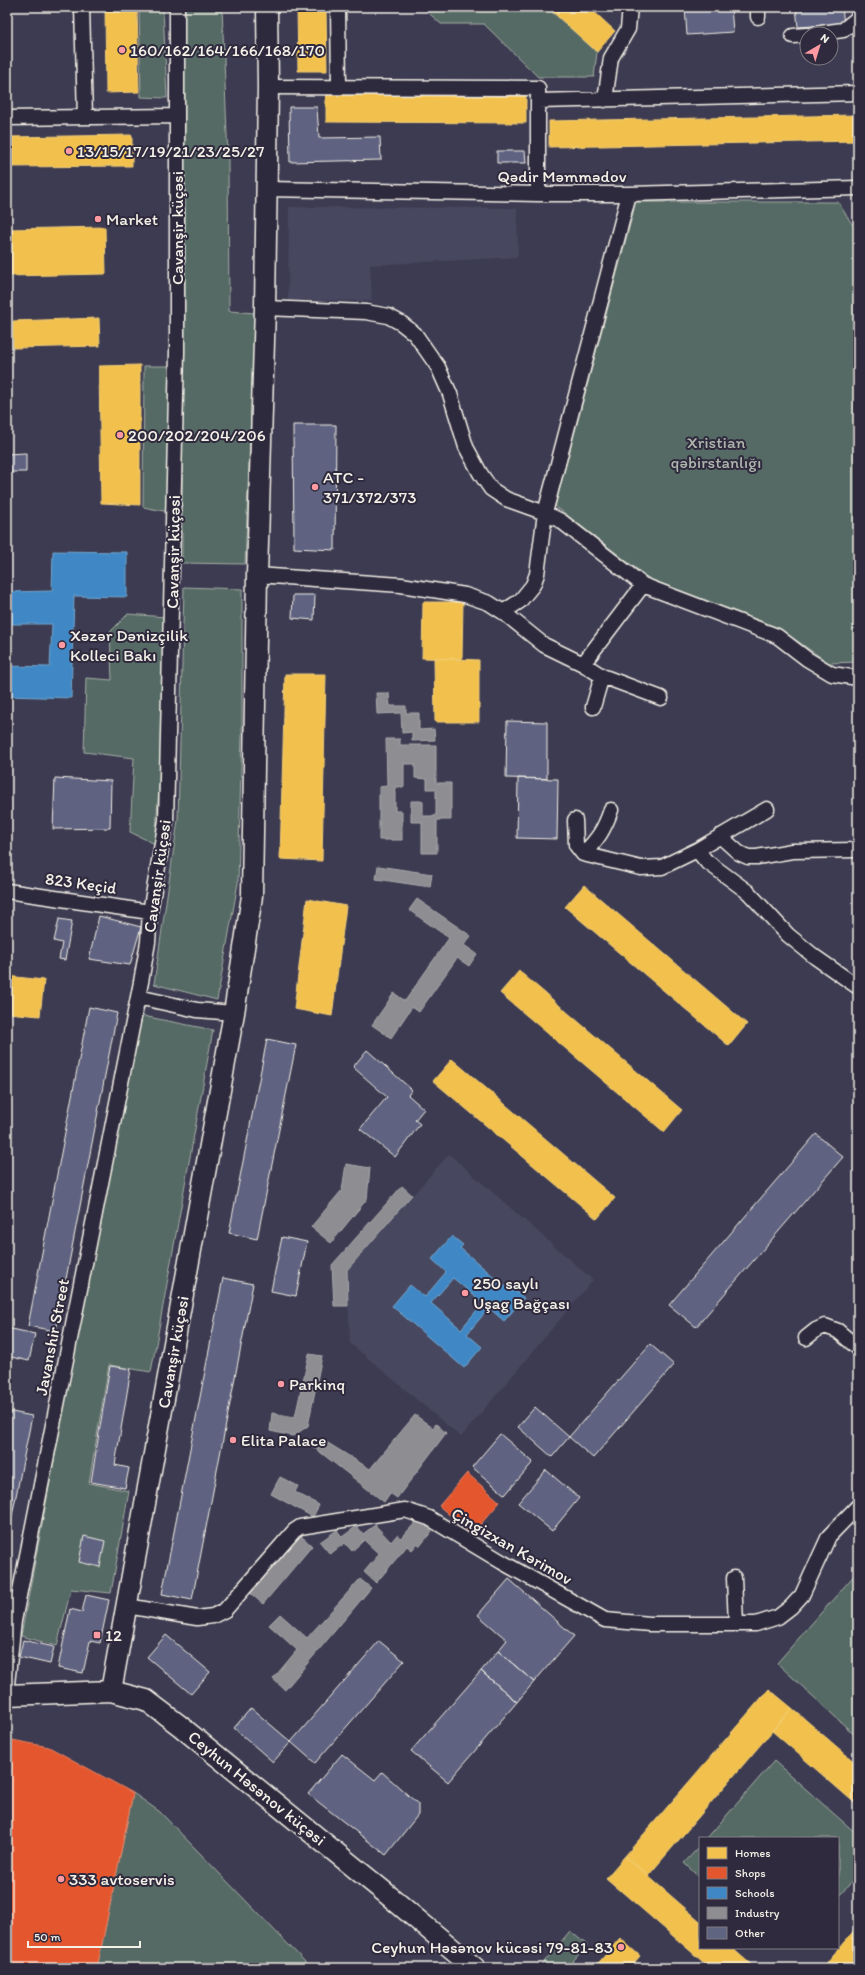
<svg xmlns="http://www.w3.org/2000/svg" width="865" height="1975" font-family="Itim,sans-serif">
	<style>
		.built { fill: #47475f }
		.green { fill: #566b65; stroke: #a5aea6 }
		.homes { fill: #f2c14e; stroke: #f3cf7c }
		.shops { fill: #e4572e; stroke: #e98566 }
		.schools { fill: #3f88c5; stroke: #75a8d0; fill-rule: evenodd }
		.industry { fill: #8d8d92; stroke: #acabac }
		.building { fill: #5f6481; stroke: #f4f1e8 }
		.lines { fill: none; stroke-linecap: round; stroke-linejoin: round }
		.street-casing { stroke: #f4f1e8; stroke-width: 17 }
		.secondary-casing { stroke: #f4f1e8; stroke-width: 23 }
		.street { stroke: #2f2a3d; stroke-width: 14 }
		.secondary { stroke: #2f2a3d; stroke-width: 20 }
		.poi-dot { fill: #ff9aa2; stroke: #2f2a3d; stroke-width: 1.5 }
		.labels { text-anchor: middle; stroke-width: 4; stroke-linejoin: round; paint-order: stroke }
		.poi-label { font-size: 17px; fill: #f4f1e8; stroke: #2f2a3d; text-anchor: start }
		.street-label { font-size: 17px; fill: #f4f1e8; stroke: #2f2a3d }
		.park-label { font-size: 17px; fill: #adb5ad; stroke: #2f2a3d }
	</style>
	<rect width="100%" height="100%" fill="#3d3b51"/>
	<filter id="ink" filterUnits="userSpaceOnUse"><feTurbulence type="fractalNoise" baseFrequency=".025" numOctaves="2"/><feDisplacementMap in="SourceGraphic" scale="8" xChannelSelector="R" yChannelSelector="G"/><feConvolveMatrix kernelMatrix="1 2 1 2 8 2 1 2 1" color-interpolation-filters="sRGB"/></filter>
	<g filter="url(#ink)">
		<path class="built" d="M289,207L517,208L518,257L370,265L372,301L288,300Z
			M449,1154L593,1280L461,1437L350,1343L347,1270Z"/>
		<path class="green" d="M139,7H163L167,98L141,97Z
			M183,7H222L228,159L229,311L255,313L245,564L182,563V312L185,122Z
			M422,7H547L597,52L594,77H538L484,24H441Z
			M636,202H838L852,224L858,225V662L829,663L784,632L651,580L555,506Z
			M144,366H170L169,512L143,507Z
			M184,587L242,589V732L238,883L217,1000L154,984L178,820Z
			M128,614L165,617L160,772L155,844L130,832L134,758L84,752L86,678L112,680L110,632Z
			M138,1015L213,1030L151,1372L109,1365L89,1483L129,1491L111,1593L71,1589L57,1646L21,1636Z
			M858,1571V1738L777,1663Z
			M774,1761L858,1835V1875L838,1897V1838H707Z
			M133,1793L160,1812L311,1968H97Z
			M700,1846V1878L684,1863Z
			M570,1931L587,1945L567,1968H539Z"/>
		<path class="homes" d="M105,7H137L139,92L106,93Z
			M297,7H326L327,71H298Z
			M547,7H589L615,31L597,52Z
			M326,94L526,96V123L326,122Z
			M858,115V141L549,147V121Z
			M132,135V166L7,167V137Z
			M105,227L106,274L7,276V229Z
			M99,318L100,346L13,348V321Z
			M140,365V505L101,503L99,366Z
			M423,602H463L462,659L422,658Z
			M434,658L479,660V722H435Z
			M285,674H326L322,861L280,859Z
			M7,778H8L9,812H7Z
			M584,885L747,1024L729,1046L565,907Z
			M307,899L346,906L332,1016L294,1009Z
			M519,971L682,1110L664,1132L500,993Z
			M7,976L44,980L40,1016L7,1013Z
			M452,1059L615,1198L597,1219L433,1081Z
			M769,1689L792,1708L648,1876L625,1856Z
			M792,1708L858,1765V1806L772,1731Z
			M625,1856L700,1921V1948H732L755,1968H710L606,1878Z
			M858,1926V1968H822Z
			M620,1938L640,1956L634,1963L640,1968H594Z"/>
		<path class="shops" d="M467,1473L500,1502L472,1534L439,1506Z
			M7,1739L49,1747L133,1793L97,1968H24L7,1965Z"/>
		<path class="schools" d="M53,551L127,552V597L74,596L71,698L7,696V666L50,667L52,624H7V592L52,591Z
			M452,1236L463,1245L460,1248L512,1292L514,1290L524,1298L504,1321L489,1308L467,1334L482,1347L464,1368L392,1306L410,1285L425,1297L446,1272L432,1259ZM453,1278L483,1303L461,1329L431,1303Z"/>
		<path class="industry" d="M376,693H389L390,706H406V713H419V730L434,729L435,740L412,741V732L402,733L401,713L377,714Z
			M386,739H400V745H436V783H451V820H437V853H422V822H411V801H423V816H436V789H427V779L415,778V764H404V787H395V811H402V840H379V787L387,786Z
			M378,866L432,874L430,887L376,879Z
			M417,899L471,936L464,945L477,954L469,966L457,958L419,1012L412,1007L391,1038L372,1025L394,993L405,1001L449,938L409,910Z
			M346,1164L370,1168L367,1199L331,1243L311,1227L342,1190Z
			M402,1186L412,1195L347,1270L348,1306H334L332,1265Z
			M309,1354L322,1356L308,1426L293,1436L270,1431L272,1413L295,1417Z
			M415,1415L433,1428L436,1424L446,1433L397,1498L390,1493L384,1502L311,1445L323,1440L370,1469Z
			M280,1477L298,1486L295,1492L319,1505L313,1517L271,1494Z
			M418,1520L432,1531L420,1546L418,1543L412,1550L407,1546L376,1583L364,1572L379,1554L364,1540L352,1551L345,1543L330,1554L320,1542L337,1530L342,1537L357,1526L363,1534L375,1525L391,1542L397,1535L401,1538Z
			M300,1535L312,1546L263,1604L250,1593Z
			M360,1579L371,1588L285,1690L273,1679L297,1650L269,1625L280,1614L307,1638Z"/>
		<path class="building" d="M685,7H731L733,32L687,35Z
			M796,7H842L844,24L798,27Z
			M289,107H317L319,138L380,137L381,160L290,162Z
			M497,151H525L526,163H497Z
			M293,425H336L335,550L294,548Z
			M26,453V472H7V454Z
			M293,595H315L314,620L292,618Z
			M507,721L547,722V779L506,778Z
			M55,778L111,781L110,828L53,829Z
			M518,778L558,779L557,839L517,838Z
			M99,916L141,927L130,965L89,959Z
			M59,919L72,921L65,960L59,959L62,943L54,941Z
			M89,1007L117,1013L56,1331L28,1326Z
			M267,1039L296,1045L257,1239L229,1233Z
			M367,1050L412,1090L408,1095L424,1109L415,1120L420,1124L395,1157L360,1129L387,1097L353,1067Z
			M816,1134L843,1157L696,1327L669,1305Z
			M282,1237L307,1242L296,1296L271,1291Z
			M223,1278L253,1284L192,1600L162,1594Z
			M7,1328L35,1334L29,1361L7,1356Z
			M650,1344L674,1365L593,1458L569,1437Z
			M110,1366L131,1369L115,1465L129,1468L125,1488L91,1482Z
			M535,1407L569,1437L552,1457L518,1427Z
			M7,1411L32,1416L7,1541Z
			M500,1434L533,1462L505,1495L472,1467Z
			M546,1470L579,1498L552,1531L518,1503Z
			M84,1536L105,1541L100,1567L79,1562Z
			M509,1579L574,1636L534,1682L498,1651L507,1640L478,1615Z
			M86,1595L109,1600L100,1643L90,1641L83,1673L58,1668L70,1609L82,1612Z
			M166,1635L210,1672L191,1694L147,1657Z
			M23,1640L54,1647L50,1664L19,1657Z
			M379,1641L404,1661L315,1763L291,1742Z
			M498,1651L534,1682L517,1702L481,1671Z
			M481,1671L517,1702L448,1782L411,1751Z
			M251,1708L291,1742L273,1762L234,1728Z
			M342,1754L375,1780L382,1772L418,1804V1815L386,1855L308,1794Z"/>
		<g class="lines">
			<g class="street-casing">
				<path id="street" d="M82,7L85,117
					M338,7L339,87
					M758,7V17
					M814,34L843,30L858,18
					M793,36L807,35
					M268,87L538,88V194
					M605,100L611,58L628,29L630,7
					M538,101L858,93
					M7,118L177,116
					M266,189L538,194H629L858,188
					M265,308L366,312L388,316L401,323L415,334L438,367L450,394L466,447L480,473L491,489L506,499L545,513L561,521L643,585L777,636L807,659L832,674L858,678
					M257,575L401,585L465,595L489,603L503,612L544,645L583,664L602,676L593,707
					M503,612L520,601L533,585L537,574L545,513L629,194
					M583,664L643,585
					M602,676L661,698
					M575,820L576,845L583,854L641,868L662,867L697,850L706,861L748,892L788,935L815,957L858,987
					M720,836L739,853L748,857H757L792,851L858,850
					M697,850L767,809
					M583,854C598,839 604,830 611,810
					M7,891L150,912
					M138,997L197,1010L234,1013
					M806,1338L816,1330L825,1326L838,1331L858,1348
					M734,1578L736,1624
					M127,1606L197,1618L213,1616L225,1610L294,1531L300,1527L405,1510L429,1518L502,1562L605,1620L650,1624H756L778,1617L791,1607L802,1595L829,1536L858,1506
					M7,1684L14,1621L141,982L148,942L150,912L166,821L177,352V7"/>
			</g>
			<g class="secondary-casing">
				<path id="secondary" d="M111,1691L234,1013L252,896L257,575L265,308L268,87L267,7
					M7,1695L111,1691L146,1700L179,1725L382,1890L475,1968"/>
			</g>
			<use href="#street" class="street"/>
			<use href="#secondary" class="secondary"/>
		</g>
	</g>
	<g class="poi-dot">
		<circle cx="122" cy="50" r="4"/>
		<circle cx="69" cy="151" r="4"/>
		<circle cx="98" cy="219" r="4"/>
		<circle cx="120" cy="435" r="4"/>
		<circle cx="315" cy="487" r="4"/>
		<circle cx="62" cy="645" r="4"/>
		<circle cx="465" cy="1293" r="4"/>
		<circle cx="281" cy="1384" r="4"/>
		<circle cx="233" cy="1440" r="4"/>
		<rect x="93" y="1631" width="8" height="8" rx="2"/>
		<circle cx="61" cy="1879" r="4"/>
		<circle cx="621" cy="1947" r="4"/>
	</g>
	<g class="labels">
		<g class="poi-label">
			<text x="130" y="56">160/162/164/166/168/170</text>
			<text x="77" y="157">13/15/17/19/21/23/25/27</text>
			<text x="106" y="225">Market</text>
			<text x="128" y="441">200/202/204/206</text>
			<text x="323" y="483">ATC -<tspan x="323" dy="20">371/372/373</tspan></text>
			<text x="70" y="641">Xəzər Dənizçilik<tspan x="70" dy="20">Kolleci Bakı</tspan></text>
			<text x="473" y="1289">250 saylı<tspan x="473" dy="20">Uşag Bağçası</tspan></text>
			<text x="289" y="1390">Parkinq</text>
			<text x="241" y="1446">Elita Palace</text>
			<text x="105" y="1641">12</text>
			<text x="69" y="1885">333 avtoservis</text>
			<text x="613" y="1953" text-anchor="end">Ceyhun Həsənov kücəsi 79-81-83</text>
		</g>
		<g class="street-label">
			<text x="562" y="182">Qədir Məmmədov</text>
			<text transform="translate(177 228) rotate(-90)" y="6">Cavanşir küçəsi</text>
			<text transform="translate(173 552) rotate(-89)" y="6">Cavanşir küçəsi</text>
			<text transform="translate(157 876) rotate(-82)" y="6">Cavanşir küçəsi</text>
			<text transform="translate(81 883) rotate(8)" y="6">823 Keçid</text>
			<text transform="translate(52 1337) rotate(-79)" y="6">Javanshir Street</text>
			<text transform="translate(173 1352) rotate(-80)" y="6">Cavanşir küçəsi</text>
			<text transform="translate(512 1546) rotate(30)" y="6">Çingizxan Kərimov</text>
			<text transform="translate(257 1788) rotate(39)" y="6">Ceyhun Həsənov küçəsi</text>
		</g>
		<g class="park-label">
			<text x="716" y="448">Xristian<tspan x="716" dy="20">qəbirstanlığı</tspan></text>
		</g>
	</g>
	<rect width="865" height="1975" fill="none" stroke="#2f2a3d" stroke-width="24"/>
	<rect x="12" y="12" width="841" height="1951" fill="none" stroke="#f4f1e8" stroke-width="1.5" filter="url(#ink)"/>
	<rect x="699" y="1837" width="140" height="112" fill="#2f2a3d" stroke="#7e7a81"/>
	<rect x="707" y="1847" width="20" height="12" fill="#f2c14e" stroke="#7e7a81"/>
	<text x="735" y="1857" font-size="12" fill="#f4f1e8">Homes</text>
	<rect x="707" y="1867" width="20" height="12" fill="#e4572e" stroke="#7e7a81"/>
	<text x="735" y="1877" font-size="12" fill="#f4f1e8">Shops</text>
	<rect x="707" y="1887" width="20" height="12" fill="#3f88c5" stroke="#7e7a81"/>
	<text x="735" y="1897" font-size="12" fill="#f4f1e8">Schools</text>
	<rect x="707" y="1907" width="20" height="12" fill="#8d8d92" stroke="#7e7a81"/>
	<text x="735" y="1917" font-size="12" fill="#f4f1e8">Industry</text>
	<rect x="707" y="1927" width="20" height="12" fill="#5f6481" stroke="#7e7a81"/>
	<text x="735" y="1937" font-size="12" fill="#f4f1e8">Other</text>
	<g transform="translate(819 46) rotate(38)"><circle r="19" fill="#2f2a3d" stroke="#7e7a81"/>
	<path d="M0-3L7 15L0 10L-7 15Z" fill="#ff9aa2"/>
	<text y="-6" font-size="11" font-weight="bold" text-anchor="middle" fill="#f4f1e8">N</text>
	</g>
	<path d="M28 1941v6h112v-6" fill="none" stroke="#f4f1e8" stroke-width="2"/>
	<text x="34" y="1941" font-size="12" fill="#f4f1e8" stroke="#2f2a3d" stroke-width="3" paint-order="stroke">50 m</text>
</svg>
